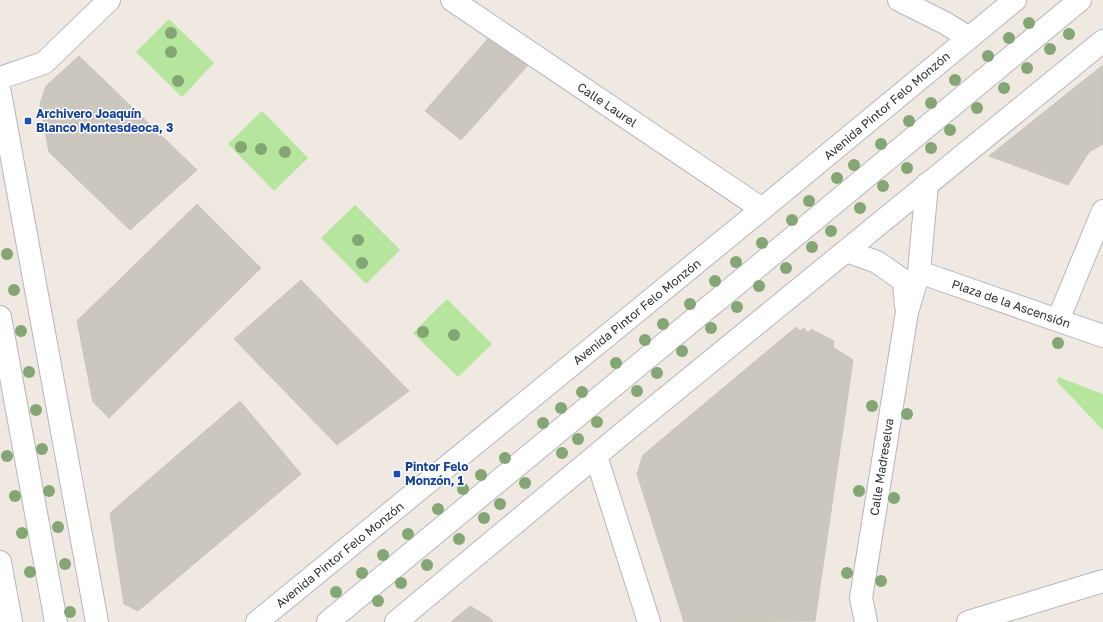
<svg xmlns="http://www.w3.org/2000/svg" width="1103" height="622" font-family="'Golos Text',sans-serif">
	<style>
		.green { fill: #b6e59e }
		.building { fill: #cbc7bf; stroke: #cbc5ba }
		.lines { fill: none; stroke-linecap: round; stroke-linejoin: round }
		.street-casing { stroke: #b4b7c1; stroke-width: 24 }
		.secondary-casing { stroke: #b4b7c1; stroke-width: 24 }
		.street { stroke: #fff; stroke-width: 22 }
		.secondary { stroke: #fff; stroke-width: 22 }
		.tree { fill: #84a574 }
		.transit-dot { fill: #1a4fb4; stroke: #fff; stroke-width: 1.5 }
		.labels { text-anchor: middle; stroke-width: 3; stroke-linejoin: round; paint-order: stroke }
		.street-label { font-size: 12px; fill: #2e2e2e; stroke: #fff }
		.transit-label { font-size: 12px; font-weight: bold; fill: #164399; stroke: #fff; text-anchor: start }
	</style>
	<rect width="100%" height="100%" fill="#efe9e1"/>
	<path class="green" d="M169,19L214,63L182,97L136,52Z
		M262,111L308,158L274,191L228,144Z
		M355,205L400,250L366,284L321,238Z
		M447,299L492,344L458,377L413,333Z
		M1058,377L1103,394V430L1057,382Z"/>
	<path class="building" d="M492,34L528,65L461,140L425,111Z
		M79,56L197,170L130,230L49,152L40,104L46,86Z
		M1103,65V144L1089,152L1068,185L989,156Z
		M197,204L261,268L109,418L93,402L77,321Z
		M301,280L409,391L337,445L234,339Z
		M796,327L800,331L804,328L808,333L811,329L834,341L833,347L853,360L815,621L684,622L637,474L643,455Z
		M240,401L301,474L138,611L124,604L110,513Z
		M470,606L490,618L493,622H451Z"/>
	<g class="lines">
		<g class="street-casing">
			<path id="street" d="M452,0L762,209
				M899,0L945,23L969,38
				M0,78L44,63L109,0
				M0,93L97,622
				M846,251L877,262L904,281L906,306
				M919,272L1103,336
				M0,317L56,622
				M1058,320L1103,211
				M596,456L649,622
				M0,562L11,622
				M328,622L1080,0
				M866,622L861,598L907,312L919,272L927,184
				M968,622L1103,581"/>
		</g>
		<g class="secondary-casing">
			<path id="secondary" d="M257,622L762,209L1015,0
				M396,622L634,424L1103,41"/>
		</g>
		<use href="#street" class="street"/>
		<use href="#secondary" class="secondary"/>
	</g>
	<g class="tree">
		<circle cx="1029" cy="23" r="6"/>
		<circle cx="171" cy="33" r="6"/>
		<circle cx="1069" cy="34" r="6"/>
		<circle cx="1009" cy="38" r="6"/>
		<circle cx="1050" cy="49" r="6"/>
		<circle cx="171" cy="52" r="6"/>
		<circle cx="988" cy="56" r="6"/>
		<circle cx="1027" cy="68" r="6"/>
		<circle cx="955" cy="80" r="6"/>
		<circle cx="178" cy="81" r="6"/>
		<circle cx="1004" cy="88" r="6"/>
		<circle cx="931" cy="103" r="6"/>
		<circle cx="977" cy="108" r="6"/>
		<circle cx="909" cy="121" r="6"/>
		<circle cx="950" cy="130" r="6"/>
		<circle cx="881" cy="144" r="6"/>
		<circle cx="241" cy="147" r="6"/>
		<circle cx="931" cy="148" r="6"/>
		<circle cx="261" cy="149" r="6"/>
		<circle cx="285" cy="152" r="6"/>
		<circle cx="854" cy="165" r="6"/>
		<circle cx="907" cy="168" r="6"/>
		<circle cx="837" cy="178" r="6"/>
		<circle cx="883" cy="186" r="6"/>
		<circle cx="809" cy="201" r="6"/>
		<circle cx="860" cy="208" r="6"/>
		<circle cx="792" cy="220" r="6"/>
		<circle cx="831" cy="231" r="6"/>
		<circle cx="358" cy="240" r="6"/>
		<circle cx="762" cy="243" r="6"/>
		<circle cx="812" cy="247" r="6"/>
		<circle cx="7" cy="254" r="6"/>
		<circle cx="736" cy="262" r="6"/>
		<circle cx="362" cy="263" r="6"/>
		<circle cx="786" cy="268" r="6"/>
		<circle cx="715" cy="281" r="6"/>
		<circle cx="759" cy="286" r="6"/>
		<circle cx="14" cy="290" r="6"/>
		<circle cx="690" cy="304" r="6"/>
		<circle cx="737" cy="307" r="6"/>
		<circle cx="663" cy="324" r="6"/>
		<circle cx="711" cy="328" r="6"/>
		<circle cx="21" cy="331" r="6"/>
		<circle cx="423" cy="332" r="6"/>
		<circle cx="454" cy="335" r="6"/>
		<circle cx="645" cy="340" r="6"/>
		<circle cx="1058" cy="343" r="6"/>
		<circle cx="682" cy="351" r="6"/>
		<circle cx="616" cy="363" r="6"/>
		<circle cx="29" cy="372" r="6"/>
		<circle cx="657" cy="373" r="6"/>
		<circle cx="637" cy="391" r="6"/>
		<circle cx="582" cy="392" r="6"/>
		<circle cx="872" cy="406" r="6"/>
		<circle cx="561" cy="408" r="6"/>
		<circle cx="36" cy="410" r="6"/>
		<circle cx="907" cy="414" r="6"/>
		<circle cx="597" cy="422" r="6"/>
		<circle cx="543" cy="423" r="6"/>
		<circle cx="578" cy="439" r="6"/>
		<circle cx="42" cy="449" r="6"/>
		<circle cx="562" cy="453" r="6"/>
		<circle cx="7" cy="456" r="6"/>
		<circle cx="505" cy="458" r="6"/>
		<circle cx="481" cy="475" r="6"/>
		<circle cx="525" cy="483" r="6"/>
		<circle cx="463" cy="489" r="6"/>
		<circle cx="49" cy="491" r="6"/>
		<circle cx="859" cy="491" r="6"/>
		<circle cx="15" cy="496" r="6"/>
		<circle cx="894" cy="498" r="6"/>
		<circle cx="500" cy="504" r="6"/>
		<circle cx="438" cy="509" r="6"/>
		<circle cx="484" cy="518" r="6"/>
		<circle cx="58" cy="527" r="6"/>
		<circle cx="22" cy="533" r="6"/>
		<circle cx="408" cy="534" r="6"/>
		<circle cx="459" cy="539" r="6"/>
		<circle cx="383" cy="555" r="6"/>
		<circle cx="65" cy="564" r="6"/>
		<circle cx="427" cy="565" r="6"/>
		<circle cx="30" cy="572" r="6"/>
		<circle cx="362" cy="573" r="6"/>
		<circle cx="847" cy="573" r="6"/>
		<circle cx="881" cy="581" r="6"/>
		<circle cx="401" cy="583" r="6"/>
		<circle cx="336" cy="592" r="6"/>
		<circle cx="378" cy="601" r="6"/>
		<circle cx="70" cy="612" r="6"/>
	</g>
	<g class="transit-dot">
		<rect x="24" y="117" width="8" height="8" rx="2"/>
		<rect x="393" y="470" width="8" height="8" rx="2"/>
	</g>
	<g class="labels">
		<g class="street-label">
			<text transform="translate(607 105) rotate(34)" y="4">Calle Laurel</text>
			<text transform="translate(887 106) rotate(-40)" y="4">Avenida Pintor Felo Monzón</text>
			<text transform="translate(1011 304) rotate(19)" y="4">Plaza de la Ascensión</text>
			<text transform="translate(637 312) rotate(-39)" y="4">Avenida Pintor Felo Monzón</text>
			<text transform="translate(882 467) rotate(-81)" y="4">Calle Madreselva</text>
			<text transform="translate(340 555) rotate(-39)" y="4">Avenida Pintor Felo Monzón</text>
		</g>
		<g class="transit-label">
			<text x="36" y="118">Archivero Joaquín<tspan x="36" dy="14">Blanco Montesdeoca, 3</tspan></text>
			<text x="405" y="471">Pintor Felo<tspan x="405" dy="14">Monzón, 1</tspan></text>
		</g>
	</g>
</svg>
